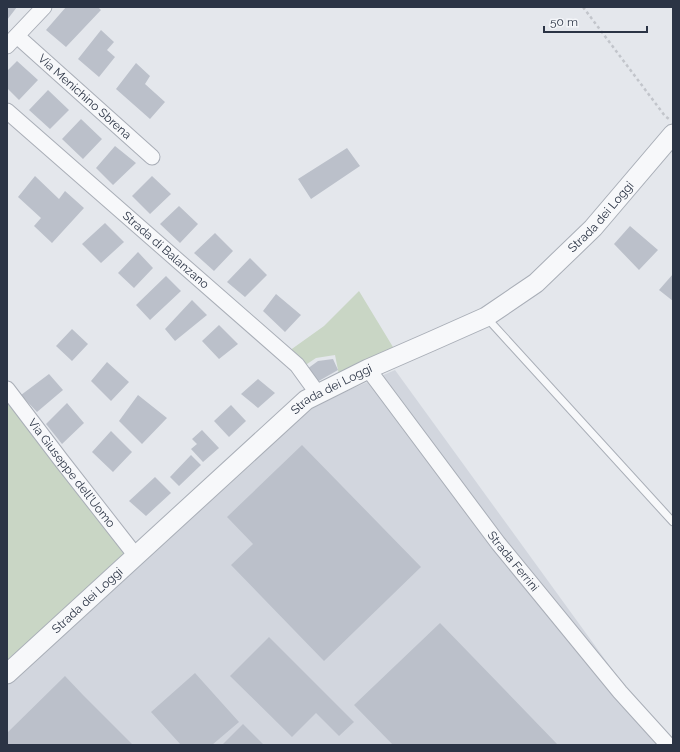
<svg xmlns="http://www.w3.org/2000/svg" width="680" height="752" font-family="Raleway,sans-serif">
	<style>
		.built { fill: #d2d6de }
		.green { fill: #c9d6c5 }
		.building { fill: #bbc0ca }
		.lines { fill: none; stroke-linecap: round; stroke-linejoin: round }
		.service-casing { stroke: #a9aeb7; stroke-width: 9 }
		.minor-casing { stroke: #a9aeb7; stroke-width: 17 }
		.tertiary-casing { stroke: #a9aeb7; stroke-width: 21 }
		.path { stroke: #c2c5cb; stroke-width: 2.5; stroke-dasharray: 3 3; stroke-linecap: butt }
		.service { stroke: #f7f8fa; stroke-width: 7 }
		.minor { stroke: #f7f8fa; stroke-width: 15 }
		.tertiary { stroke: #f7f8fa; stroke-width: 19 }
		.labels { text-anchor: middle; stroke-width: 3; stroke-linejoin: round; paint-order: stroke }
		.street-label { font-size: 12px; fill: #2b3445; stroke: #f4f6f9 }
	</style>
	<rect width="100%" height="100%" fill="#e4e7ec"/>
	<path class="built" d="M395,370L667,745H7V674L79,608L317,404Z"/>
	<path class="green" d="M359,291L396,352L339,375L335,355L316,358L304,366L289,351L324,326Z
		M7,389L136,556L7,674Z"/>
	<path class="building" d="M7,7H17L7,20Z
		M66,7H98L101,10L66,47L46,30Z
		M101,30L114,42L107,50L115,57L99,77L78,59Z
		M17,61L38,80L19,100L7,88V71Z
		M136,63L150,76L145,84L165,102L150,119L116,89Z
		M48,90L69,110L50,129L29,110Z
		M81,119L102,139L83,159L62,139Z
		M115,146L136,163L113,185L96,168Z
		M347,148L360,166L311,199L298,179Z
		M35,176L59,199L65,191L84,208L52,243L34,226L41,218L18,197Z
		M152,176L171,194L150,214L132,196Z
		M179,206L198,224L180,243L160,224Z
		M105,223L124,242L101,263L82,244Z
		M630,226L658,250L639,270L614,244Z
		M215,233L233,251L214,271L194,253Z
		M138,252L153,268L134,288L118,273Z
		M250,258L267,275L245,297L227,282Z
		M673,274V301L659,290Z
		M166,276L181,291L150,320L136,305Z
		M276,294L301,315L285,332L263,311Z
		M192,300L207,315L175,341L165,329Z
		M219,325L238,344L219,359L202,341Z
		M72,329L88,344L72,361L56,346Z
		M333,359L338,370L317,382L307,369L318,361Z
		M107,362L129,382L111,401L91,381Z
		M49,374L63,390L37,412L21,395Z
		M258,379L275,393L258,408L241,394Z
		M138,395L167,418L142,444L119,421Z
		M67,403L84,423L62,444L46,424Z
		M231,405L246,421L229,437L214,421Z
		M202,430L219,448L203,462L191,449L197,444L192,439Z
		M111,431L132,452L113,472L92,452Z
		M302,445L421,567L324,661L231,565L253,544L227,517Z
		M191,455L201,465L179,486L170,477Z
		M155,477L171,493L146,516L129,501Z
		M440,623L558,745H393L354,705Z
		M269,637L354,722L339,736L316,713L292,737L230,676Z
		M195,673L239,722L212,745H181L151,712Z
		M65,676L83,695L133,745H7V733Z
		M243,724L264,745H222Z"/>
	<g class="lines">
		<g class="service-casing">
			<path id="service" d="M486,317L673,522"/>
		</g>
		<g class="minor-casing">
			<g id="minor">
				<path id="s1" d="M17,36L152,157"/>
				<path d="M7,46L44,7"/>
				<path id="s2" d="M7,111L297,365L318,394"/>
				<path id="s3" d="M368,369L498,543L620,692L668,745"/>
				<path id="s4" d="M7,389L61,460L136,556"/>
			</g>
		</g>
		<g class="tertiary-casing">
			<g id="tertiary">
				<path id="s5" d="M7,674L306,400L368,369L432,341L486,317L536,283L593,228L673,134"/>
			</g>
		</g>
		<path class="path" d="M583,7L665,116L669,119"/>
		<use href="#service" class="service"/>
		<use href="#minor" class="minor"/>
		<use href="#tertiary" class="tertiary"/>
	</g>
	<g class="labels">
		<g class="street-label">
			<text dy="4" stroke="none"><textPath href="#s1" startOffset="91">Via Menichino Sbrena</textPath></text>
			<text dy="4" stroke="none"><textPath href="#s5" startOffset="757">Strada dei Loggi</textPath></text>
			<text dy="4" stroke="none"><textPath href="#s2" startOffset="211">Strada di Balanzano</textPath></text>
			<text dy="4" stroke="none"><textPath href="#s5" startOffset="433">Strada dei Loggi</textPath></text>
			<text dy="4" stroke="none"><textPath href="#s4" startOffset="106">Via Giuseppe dell'Uomo</textPath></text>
			<text dy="4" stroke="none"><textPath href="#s3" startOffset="241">Strada Ferrini</textPath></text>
			<text dy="4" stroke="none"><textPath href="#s5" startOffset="109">Strada dei Loggi</textPath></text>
		</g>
	</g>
	<rect width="680" height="752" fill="none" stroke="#2b3445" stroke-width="16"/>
	<path d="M544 26v6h103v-6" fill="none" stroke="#2b3445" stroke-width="2"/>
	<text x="550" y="26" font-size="12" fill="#2b3445" stroke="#f4f6f9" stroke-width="3" paint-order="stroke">50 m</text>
</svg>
